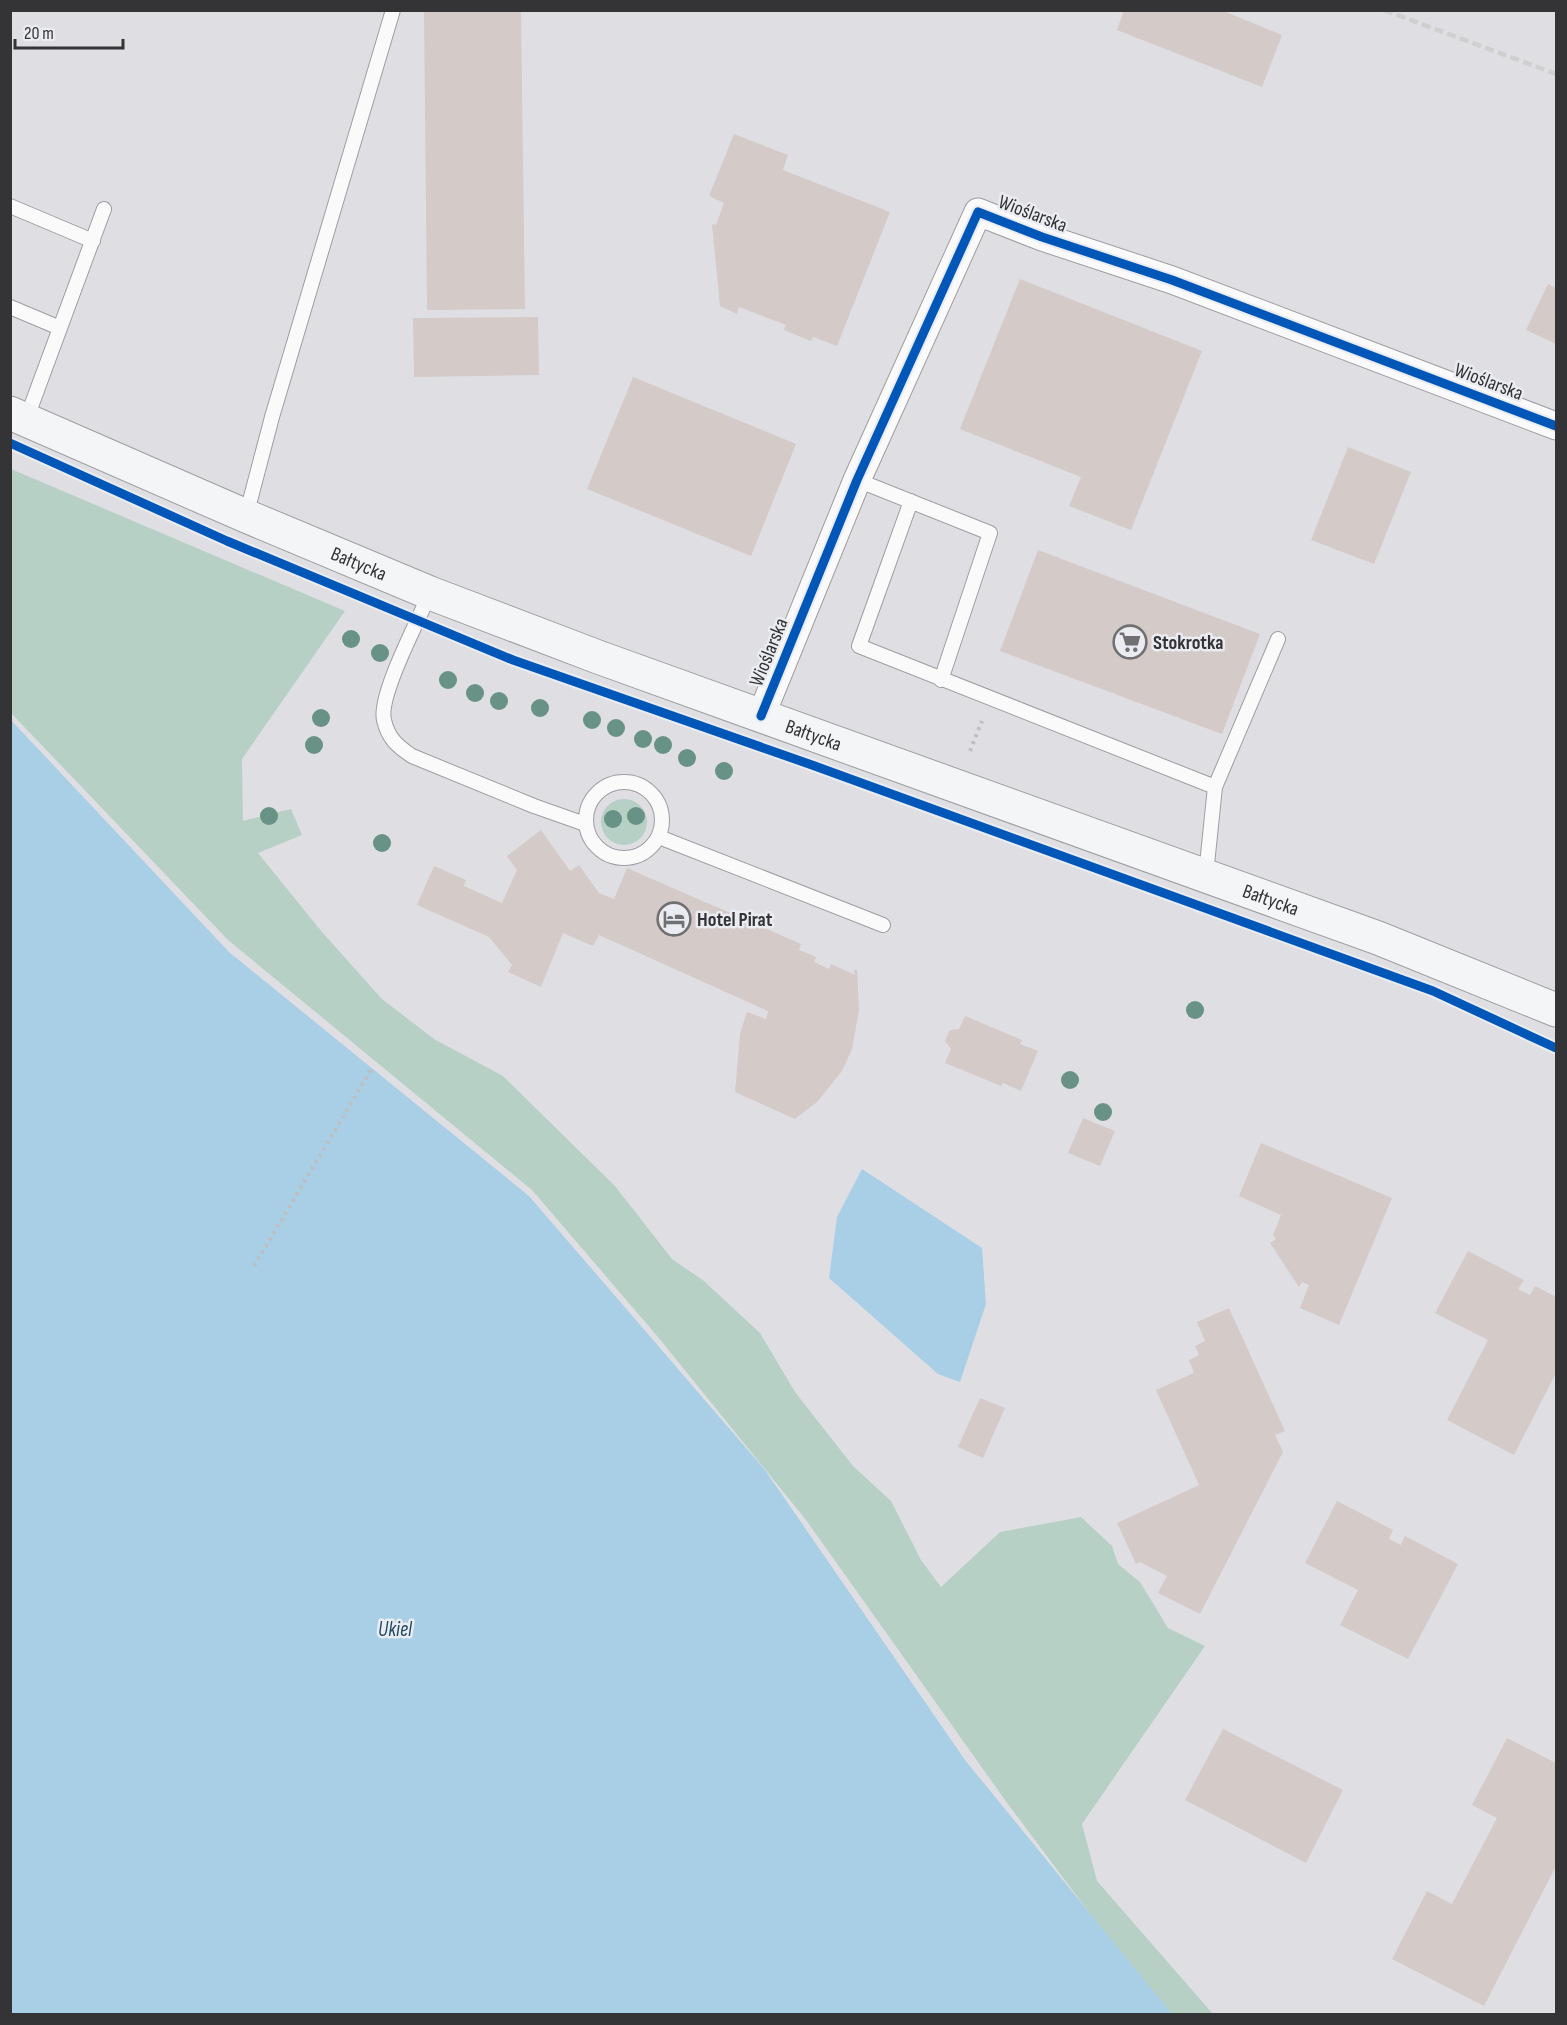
<svg xmlns="http://www.w3.org/2000/svg" width="1567" height="2025" font-family="'Sofia Sans Condensed',sans-serif">
	<style>
		.green { fill: #b7d0c5 }
		.water { fill: #a8cfe6 }
		.building { fill: #d4cac7 }
		.lines { fill: none; stroke-linecap: round; stroke-linejoin: round }
		.service-casing { stroke: #9d9ea0; stroke-width: 16 }
		.minor-casing { stroke: #9d9ea0; stroke-width: 29 }
		.secondary-casing { stroke: #9d9ea0; stroke-width: 35 }
		.path { stroke: #bebebf; stroke-width: 4; stroke-dasharray: 3 4.5; stroke-linecap: butt }
		.service { stroke: #fafafb; stroke-width: 14 }
		.minor { stroke: #fafafb; stroke-width: 27 }
		.secondary { stroke: #f3f5f7; stroke-width: 33 }
		.rail { stroke: #cfcfcf; stroke-width: 4.5; stroke-dasharray: 9 4.5; stroke-linecap: butt }
		.cycleway-casing { stroke: #eaecf2; stroke-width: 13 }
		.cycleway { stroke: #0057b8; stroke-width: 9 }
		.tree { fill: #689285 }
		.labels { text-anchor: middle; stroke-width: 5; stroke-linejoin: round; paint-order: stroke }
		.street-label { font-size: 20px; fill: #343437; stroke: #eaecf2 }
		.poi-label { font-size: 20px; font-weight: bold; fill: #343437; stroke: #eaecf2; text-anchor: start }
		.water-label { font-size: 21px; font-style: italic; fill: #1d4a60; stroke: #eaecf2 }
	</style>
	<rect width="100%" height="100%" fill="#dfdfe3"/>
	<path class="green" d="M11,469L345,611L242,759L243,821L291,809L302,835L258,853L322,932L382,999L434,1039L503,1076L615,1186L672,1259L704,1281L760,1333L795,1392L853,1466L891,1501L921,1560L941,1587L1000,1532L1081,1517L1112,1546L1118,1564L1140,1582L1168,1628L1205,1646L1082,1824L1097,1881L1213,2014H1165L1005,1800L806,1520L658,1337L532,1190L228,940L11,713Z
		M601 822a23 23 0 1 1 46 0a23 23 0 1 1-46 0Z"/>
	<path class="water" d="M10,719L229,952L529,1196L765,1470L965,1760L1172,2014H11Z
		M862,1169L982,1248L986,1304L960,1382L938,1374L829,1278L837,1217Z"/>
	<path class="building" d="M424,10H521L525,309L427,310Z
		M1124,10H1221L1282,35L1262,87L1117,30Z
		M734,134L788,155L783,170L890,212L837,346L813,337L811,341L784,330L786,325L739,307L737,314L720,306L712,224L716,225L724,203L709,196Z
		M1020,279L1202,351L1131,530L1069,506L1081,477L960,429Z
		M1548,284L1556,288V344L1526,330Z
		M538,317L539,375L414,377L413,318Z
		M633,377L796,444L751,556L587,489Z
		M1348,447L1411,472L1374,564L1311,540Z
		M1038,550L1260,634L1222,734L1000,651Z
		M541,830L570,871L579,865L599,893L614,899L627,868L801,944L799,950L816,957L814,962L829,969L831,964L855,975L854,970H857L859,1010L852,1049L842,1071L818,1101L795,1119L735,1092L740,1034L747,1012L766,1019L768,1011L599,935L593,946L563,933L541,987L508,972L512,965L489,937L417,905L434,866L466,880L464,886L502,903L517,870L507,856Z
		M965,1016L1022,1040L1020,1044L1038,1051L1021,1091L1003,1083L1001,1086L945,1063L951,1049L945,1041L950,1030L959,1029Z
		M1083,1118L1115,1131L1100,1166L1068,1153Z
		M1261,1143L1392,1198L1339,1325L1300,1308L1309,1285L1302,1282L1299,1287L1270,1243L1276,1239L1273,1235L1281,1215L1239,1196Z
		M1468,1251L1524,1280L1518,1289L1530,1295L1535,1286L1556,1297V1373L1514,1455L1447,1420L1488,1340L1435,1313Z
		M1229,1308L1285,1431L1275,1435L1283,1452L1200,1614L1158,1593L1167,1576L1140,1562L1136,1564L1117,1523L1199,1485L1156,1390L1194,1373L1189,1360L1199,1355L1195,1346L1205,1341L1197,1322Z
		M980,1398L1005,1408L983,1458L958,1447Z
		M1337,1501L1393,1530L1389,1539L1401,1545L1405,1536L1458,1564L1408,1659L1340,1625L1358,1590L1305,1563Z
		M1223,1729L1343,1790L1306,1863L1185,1800Z
		M1507,1738L1556,1763V1866L1484,2006L1392,1959L1427,1891L1452,1904L1497,1818L1472,1805Z"/>
	<g class="lines">
		<g class="service-casing">
			<path id="service" d="M10,206L93,241
				M10,307L60,328
				M26,420L104,209
				M857,480L990,533L941,680
				M911,501L859,646L1215,787L1206,874
				M246,516L272,417L393,10
				M430,593C419,619 378,696 384,720C388,738 397,746 412,756L534,806L585,824
				M586 820a38 38 0 1 1 76 0a38 38 0 1 1-76 0Z
				M1215,787L1278,639
				M659,837L883,925"/>
		</g>
		<g class="minor-casing">
			<path id="minor" d="M761,716L857,480L978,212L1042,237L1172,280L1556,426"/>
		</g>
		<g class="secondary-casing">
			<g id="secondary">
				<path id="s1" d="M10,413L246,516L430,593L598,657L1378,938L1556,1010"/>
			</g>
		</g>
		<path class="path" d="M970,751L982,721
			M254,1266L372,1068"/>
		<use href="#service" class="service"/>
		<use href="#minor" class="minor"/>
		<use href="#secondary" class="secondary"/>
		<path class="rail" d="M1384,10L1556,74"/>
		<g class="cycleway-casing">
			<path id="cycleway" d="M10,443L227,541L513,660L812,765L1433,991L1556,1048
				M761,716L857,480L978,212L1042,237L1172,280L1556,426"/>
		</g>
		<use href="#cycleway" class="cycleway"/>
	</g>
	<g class="tree">
		<circle cx="351" cy="639" r="9"/>
		<circle cx="380" cy="653" r="9"/>
		<circle cx="448" cy="680" r="9"/>
		<circle cx="475" cy="693" r="9"/>
		<circle cx="499" cy="701" r="9"/>
		<circle cx="540" cy="708" r="9"/>
		<circle cx="321" cy="718" r="9"/>
		<circle cx="592" cy="720" r="9"/>
		<circle cx="616" cy="728" r="9"/>
		<circle cx="643" cy="739" r="9"/>
		<circle cx="314" cy="745" r="9"/>
		<circle cx="663" cy="745" r="9"/>
		<circle cx="687" cy="758" r="9"/>
		<circle cx="724" cy="771" r="9"/>
		<circle cx="269" cy="816" r="9"/>
		<circle cx="636" cy="816" r="9"/>
		<circle cx="613" cy="819" r="9"/>
		<circle cx="382" cy="843" r="9"/>
		<circle cx="1195" cy="1010" r="9"/>
		<circle cx="1070" cy="1080" r="9"/>
		<circle cx="1103" cy="1112" r="9"/>
	</g>
	<defs>
		<g id="supermarket-ring" transform="scale(1.725)"><circle r="9.5" fill="#eaecf2" stroke="#707073" stroke-width="1.5"/><path d="M-6-5.5h2.5l.6 2H6L4.5 2H-2.5L-4.4-4H-6ZM-1.5 3.2a1.3 1.3 0 1 0 .1 0ZM3 3.2a1.3 1.3 0 1 0 .1 0Z" fill="#707073"/></g>
		<g id="hotel-ring" transform="scale(1.725)"><circle r="9.5" fill="#eaecf2" stroke="#707073" stroke-width="1.5"/><path d="M-6-4.5h1.5V1H6V5H4.5V3h-9V5H-6ZM-4 0a1.8 1.8 0 1 1 3.6 0ZM.5 0V-2.5h3Q6-2.5 6 0Z" fill="#707073"/></g>
	</defs>
	<g fill-rule="evenodd">
		<use href="#supermarket-ring" x="1130" y="642"/>
		<use href="#hotel-ring" x="674" y="919"/>
	</g>
	<g class="labels">
		<g class="street-label">
			<text transform="translate(1033 213) rotate(21)" y="7">Wioślarska</text>
			<text transform="translate(1489 381) rotate(21)" y="7">Wioślarska</text>
			<text dy="7" stroke="none"><textPath href="#s1" startOffset="380">Bałtycka</textPath></text>
			<text transform="translate(768 652) rotate(-68)" y="7">Wioślarska</text>
			<text dy="7" stroke="none"><textPath href="#s1" startOffset="866">Bałtycka</textPath></text>
			<text dy="7" stroke="none"><textPath href="#s1" startOffset="1352">Bałtycka</textPath></text>
		</g>
		<g class="poi-label">
			<text x="1153" y="649">Stokrotka</text>
			<text x="697" y="926">Hotel Pirat</text>
		</g>
		<g class="water-label">
			<text x="395" y="1636">Ukiel</text>
		</g>
	</g>
	<rect width="1567" height="2025" fill="none" stroke="#343437" stroke-width="24"/>
	<path d="M15 39v9h108v-9" fill="none" stroke="#343437" stroke-width="3"/>
	<text x="24" y="39" font-size="18" fill="#343437" stroke="#eaecf2" stroke-width="4.5" paint-order="stroke">20 m</text>
</svg>
